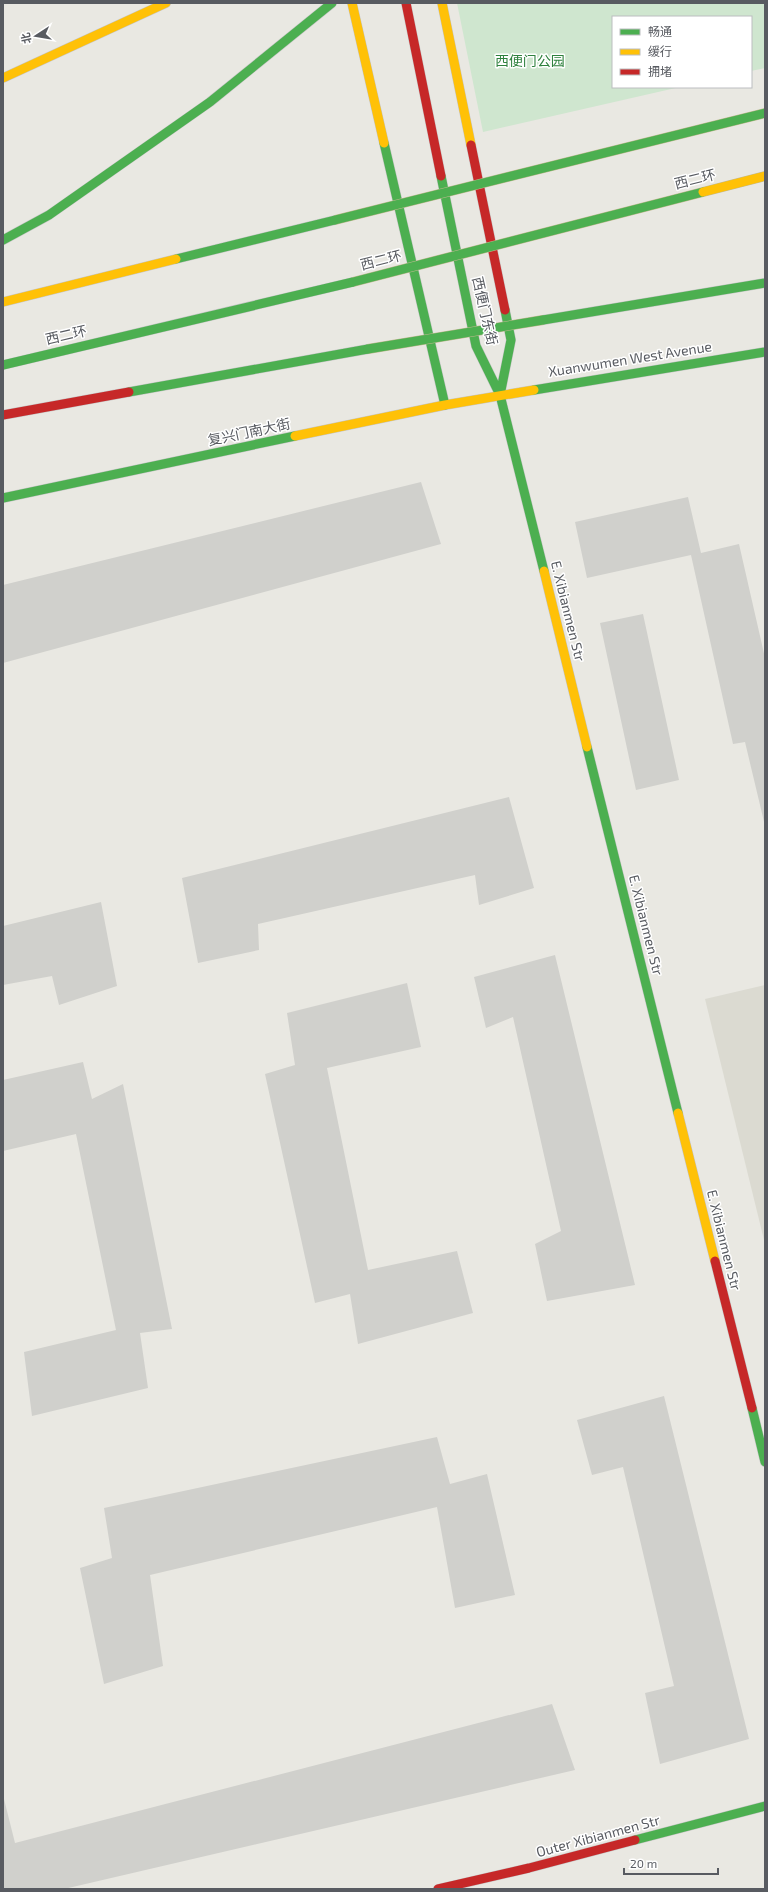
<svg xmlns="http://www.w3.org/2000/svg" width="768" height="1892" font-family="'Exo 2','Noto Sans SC',sans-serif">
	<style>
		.education { fill: #dbdad1 }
		.green { fill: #cfe6cf }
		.building { fill: #d0d0cc }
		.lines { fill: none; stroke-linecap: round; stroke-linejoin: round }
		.fast-casing { stroke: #c5c5c5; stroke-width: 10 }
		.slow-casing { stroke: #c5c5c5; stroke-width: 10 }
		.jam-casing { stroke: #c5c5c5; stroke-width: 10 }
		.fast { stroke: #4caf50; stroke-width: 9 }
		.slow { stroke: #ffc107; stroke-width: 9 }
		.jam { stroke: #c62828; stroke-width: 9 }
		.fast-bridge-casing { stroke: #c0b890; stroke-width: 10; stroke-linecap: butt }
		.slow-bridge-casing { stroke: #c0b890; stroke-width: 10; stroke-linecap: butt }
		.fast-bridge { stroke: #4caf50; stroke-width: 9 }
		.slow-bridge { stroke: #ffc107; stroke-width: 9 }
		.labels { text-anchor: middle; stroke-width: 3; stroke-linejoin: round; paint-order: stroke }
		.park-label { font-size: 14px; fill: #2f813e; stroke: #fff }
		.street-label { font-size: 14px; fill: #585b61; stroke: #fff }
	</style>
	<rect width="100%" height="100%" fill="#e9e8e2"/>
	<path class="education" d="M765,985V1244L705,999Z"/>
	<path class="green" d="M457,3H765V68L751,71V17H613V87H680L483,132Z"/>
	<path class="building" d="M421,482L441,544L3,663V585Z
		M688,497L701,553L739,544L765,658V826L745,742L733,744L691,555L587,578L575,522Z
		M643,614L679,780L636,790L600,623Z
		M509,797L534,888L479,905L475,875L258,924L259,950L198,963L182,878Z
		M101,902L117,986L59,1005L52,976L3,985V926Z
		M555,955L635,1285L547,1301L535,1244L561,1231L513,1017L486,1028L474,977Z
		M407,983L421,1047L327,1068L368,1270L457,1251L473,1313L358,1344L350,1294L315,1303L265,1074L295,1065L287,1013Z
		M83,1062L92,1099L123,1084L172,1329L140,1333L148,1388L32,1416L24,1352L116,1330L76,1134L3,1151V1080Z
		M664,1396L749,1739L660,1764L645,1693L674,1686L623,1467L592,1475L577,1420Z
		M437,1437L450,1484L487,1474L515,1595L455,1608L437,1507L150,1575L163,1666L104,1684L80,1568L112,1558L104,1508Z
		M552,1704L575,1770L64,1889H3V1795L15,1843Z"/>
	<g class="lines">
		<g class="fast-casing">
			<path id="fast" d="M384,143L445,405
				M441,176L476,346L500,395L544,571
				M3,240L49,215L210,102L332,3
				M176,259L335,220
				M543,320L765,283
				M3,365L353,282
				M534,390L765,352
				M129,392L368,349
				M500,395L511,340L505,310
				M3,498L295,436
				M587,747L678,1113
				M752,1408L765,1462
				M635,1840L765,1806"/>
		</g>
		<g class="slow-casing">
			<path id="slow" d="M352,3L384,143
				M442,3L471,145
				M3,78L166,3
				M3,302L176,259
				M295,436L445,405L534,390
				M544,571L587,747
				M678,1113L715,1261"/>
		</g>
		<g class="jam-casing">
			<path id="jam" d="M406,3L441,176
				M471,145L505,310
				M3,415L129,392
				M715,1261L752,1408
				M438,1889L529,1868L635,1840"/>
		</g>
		<use href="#fast" class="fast"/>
		<use href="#slow" class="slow"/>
		<use href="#jam" class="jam"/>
		<g class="fast-bridge-casing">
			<path id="fast-bridge" d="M335,220L765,113
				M353,282L703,192
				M368,349L543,320"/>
		</g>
		<g class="slow-bridge-casing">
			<path id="slow-bridge" d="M703,192L765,176"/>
		</g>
		<use href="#fast-bridge" class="fast-bridge"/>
		<use href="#slow-bridge" class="slow-bridge"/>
	</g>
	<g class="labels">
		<g class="park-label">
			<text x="530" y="66">西便门公园</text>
		</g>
		<g class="street-label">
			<text transform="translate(695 179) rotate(-14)" y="5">西二环</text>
			<text transform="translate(381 260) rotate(-14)" y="5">西二环</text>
			<text transform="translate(485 311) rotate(77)" y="5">西便门东街</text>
			<text transform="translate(66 335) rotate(-13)" y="5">西二环</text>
			<text transform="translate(630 359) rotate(-9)" y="5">Xuanwumen West Avenue</text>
			<text transform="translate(249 432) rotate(-12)" y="5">复兴门南大街</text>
			<text transform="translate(568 611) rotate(76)" y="5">E. Xibianmen Str</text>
			<text transform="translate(646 925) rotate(76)" y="5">E. Xibianmen Str</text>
			<text transform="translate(724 1240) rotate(76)" y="5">E. Xibianmen Str</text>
			<text transform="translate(598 1836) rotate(-15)" y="5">Outer Xibianmen Str</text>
		</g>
	</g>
	<rect width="768" height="1892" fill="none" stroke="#585b61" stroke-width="8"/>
	<rect x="612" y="16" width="140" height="72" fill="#ffffff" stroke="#bcbdc0"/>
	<rect x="620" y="29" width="20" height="6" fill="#4caf50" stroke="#bcbdc0"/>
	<text x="648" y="36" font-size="12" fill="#585b61">畅通</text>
	<rect x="620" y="49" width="20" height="6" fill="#ffc107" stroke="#bcbdc0"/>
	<text x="648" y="56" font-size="12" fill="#585b61">缓行</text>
	<rect x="620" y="69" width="20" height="6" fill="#c62828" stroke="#bcbdc0"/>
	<text x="648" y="76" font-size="12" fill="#585b61">拥堵</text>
	<g transform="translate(36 36) rotate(258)" stroke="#ffffff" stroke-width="3" paint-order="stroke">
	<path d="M0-3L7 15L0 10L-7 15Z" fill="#585b61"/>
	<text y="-6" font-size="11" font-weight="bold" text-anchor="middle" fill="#585b61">北</text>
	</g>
	<path d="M624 1868v6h94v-6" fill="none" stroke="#585b61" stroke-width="2"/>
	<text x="630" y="1868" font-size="12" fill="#585b61" stroke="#ffffff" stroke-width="3" paint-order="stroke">20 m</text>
</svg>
